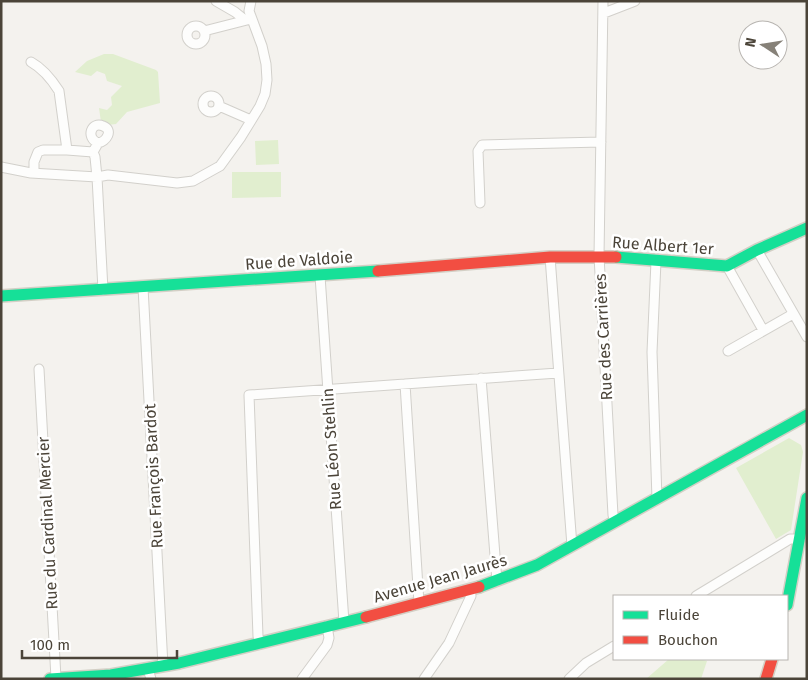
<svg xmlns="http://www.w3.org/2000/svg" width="808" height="680" font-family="'Fira Sans',sans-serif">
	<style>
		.green { fill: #e1eecf }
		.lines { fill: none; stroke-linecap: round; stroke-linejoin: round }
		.street-casing { stroke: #d2d0cb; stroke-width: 11 }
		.fast-casing { stroke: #d3cfc5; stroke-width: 14 }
		.jam-casing { stroke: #d3cfc5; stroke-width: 14 }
		.street { stroke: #fdfdfc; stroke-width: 9 }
		.fast { stroke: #16e098; stroke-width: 11 }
		.jam { stroke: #f24e42; stroke-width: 11 }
		.labels { text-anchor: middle; stroke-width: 5; stroke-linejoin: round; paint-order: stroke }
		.street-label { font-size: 16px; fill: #4b4439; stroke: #fff }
	</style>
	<rect width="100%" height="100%" fill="#f4f2ee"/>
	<path class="green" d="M104,54H113L156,70L158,72L160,103L127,112L116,124L108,125L101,122L99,108L107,110L112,105L111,97L122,86L107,81L105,74L97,71L91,76L75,72L87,61Z
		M278,140L279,164L256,165L255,141Z
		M232,172H281V197L232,198Z
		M789,438L801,445L803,452L791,530L776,539L736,468Z
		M669,659H698L707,661L701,679H646Z"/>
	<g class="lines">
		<g class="street-casing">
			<path id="street" d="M216,1L235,12L245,20
				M603,1L599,256L613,515L615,522
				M604,13L635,1
				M187 35a9 9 0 1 1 18 0a9 9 0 1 1-18 0Z
				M204,31L251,19
				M31,62C42,68 52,80 59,91L67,150H43L38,152L34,162V173
				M203 104a8 8 0 1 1 16 0a8 8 0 1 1-16 0Z
				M219,106L251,120
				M67,150L93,152L95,157L97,177L108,175L177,183L193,181L220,166L241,137L260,106L265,94L267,80L266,64L262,46L249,11L251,1
				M93,152L98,143C106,142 114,130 103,126C92,121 85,137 98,143
				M1,167L31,173L97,177L103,290
				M480,203L478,151L482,145L601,142
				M757,250L807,337
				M550,257L572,546
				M656,261L652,352L657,499
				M727,266L763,330
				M320,276L344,622
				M143,287L163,666
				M728,351L793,314
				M39,369L56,678
				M481,378L497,581
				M405,384L419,603
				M696,596L790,539H800
				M260,644L258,636L249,395L558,373
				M148,669L151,679
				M302,679L327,645L329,638L327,626
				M424,679L449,643L471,596L470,590
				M569,679L586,663L614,646"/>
		</g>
		<g class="fast-casing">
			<path id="fast" d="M616,257L727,266L757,250L807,228
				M1,296L378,271
				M479,587L537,565L807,415
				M787,605L807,498
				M50,679L111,675L179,663L366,617"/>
		</g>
		<g class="jam-casing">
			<path id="jam" d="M378,271L550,257H616
				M366,617L479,587
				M766,679L772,659"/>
		</g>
		<use href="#street" class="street"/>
		<use href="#fast" class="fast"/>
		<use href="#jam" class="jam"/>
	</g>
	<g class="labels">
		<g class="street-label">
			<text transform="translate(663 245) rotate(4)" y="6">Rue Albert 1er</text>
			<text transform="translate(299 260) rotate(-4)" y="6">Rue de Valdoie</text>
			<text transform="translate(603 337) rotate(-93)" y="6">Rue des Carrières</text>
			<text transform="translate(331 449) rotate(-94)" y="6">Rue Léon Stehlin</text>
			<text transform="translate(153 476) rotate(-93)" y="6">Rue François Bardot</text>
			<text transform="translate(47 523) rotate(-93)" y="6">Rue du Cardinal Mercier</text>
			<text transform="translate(440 578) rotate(-16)" y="6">Avenue Jean Jaurès</text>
		</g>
	</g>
	<rect width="808" height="680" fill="none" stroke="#4b4439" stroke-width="5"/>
	<rect x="613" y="595" width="175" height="65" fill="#ffffff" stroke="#b7b4b0"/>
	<rect x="623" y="611" width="25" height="8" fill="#16e098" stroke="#b7b4b0"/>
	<text x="658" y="620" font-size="15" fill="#4b4439">Fluide</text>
	<rect x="623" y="636" width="25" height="8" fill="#f24e42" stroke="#b7b4b0"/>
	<text x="658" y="645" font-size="15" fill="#4b4439">Bouchon</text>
	<g transform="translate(763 45) rotate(282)"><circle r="24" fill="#ffffff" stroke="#b7b4b0"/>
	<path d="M0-4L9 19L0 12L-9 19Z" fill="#868178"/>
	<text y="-8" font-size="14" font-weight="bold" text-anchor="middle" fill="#4b4439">N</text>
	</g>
	<path d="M22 650v8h155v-8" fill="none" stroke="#4b4439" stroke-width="2.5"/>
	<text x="30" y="650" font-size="15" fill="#4b4439" stroke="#ffffff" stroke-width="4" paint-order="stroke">100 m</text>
</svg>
